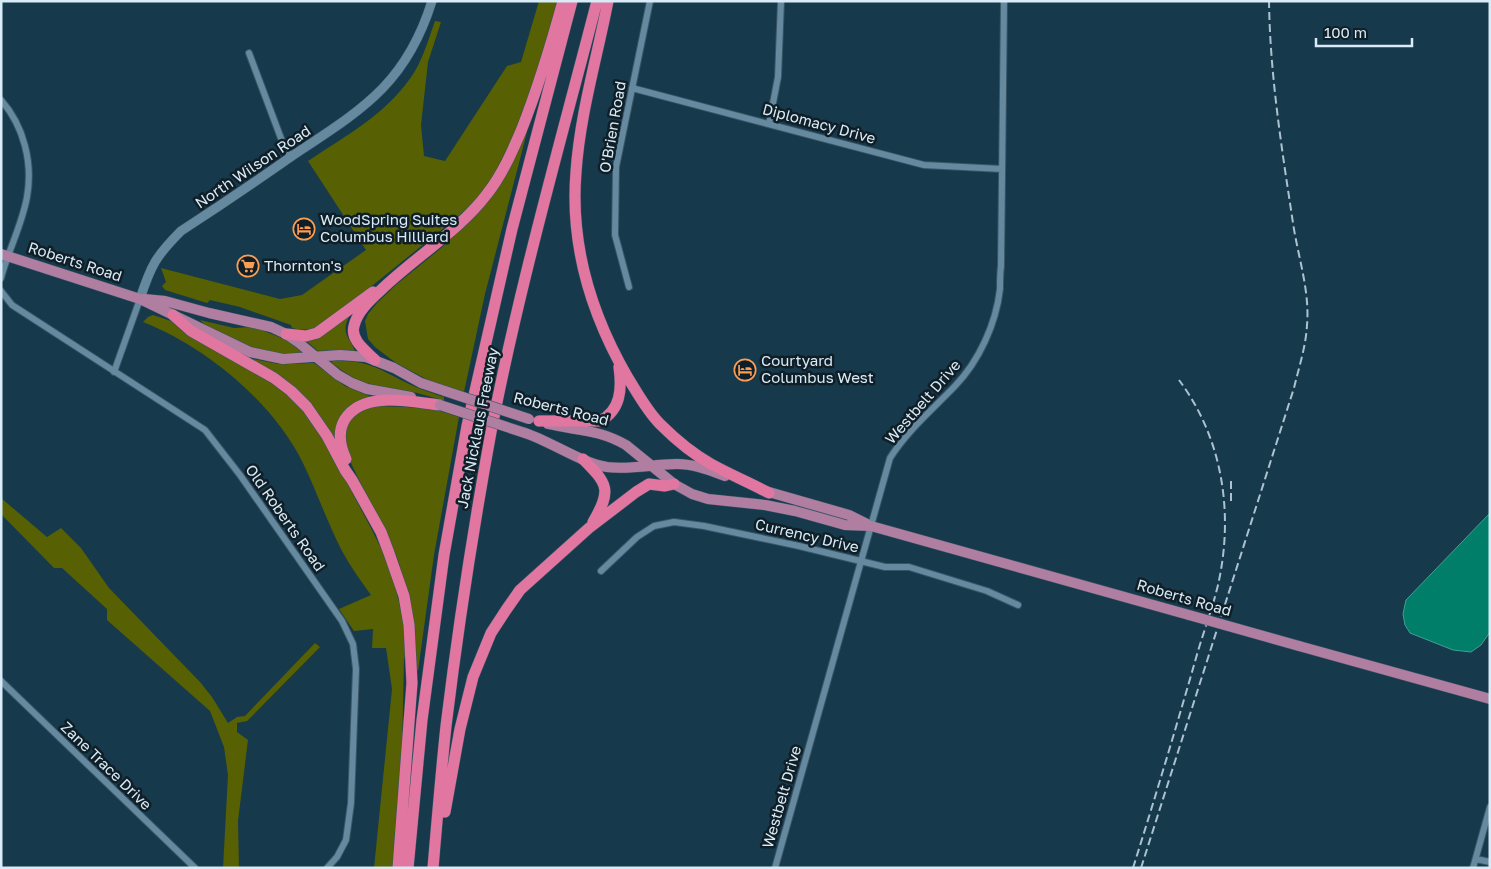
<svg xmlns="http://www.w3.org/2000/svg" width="1491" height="869" font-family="'Golos Text',sans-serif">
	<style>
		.green { fill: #576002 }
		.water { fill: #017e69; stroke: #429f94 }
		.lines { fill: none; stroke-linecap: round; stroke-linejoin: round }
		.minor-casing { stroke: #385565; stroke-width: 8 }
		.secondary-casing { stroke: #385565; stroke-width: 10 }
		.primary-casing { stroke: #385565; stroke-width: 11 }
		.motorway-casing { stroke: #385565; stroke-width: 12 }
		.minor { stroke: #65899f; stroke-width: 6 }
		.secondary { stroke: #65899f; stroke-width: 9 }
		.primary { stroke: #af7ea0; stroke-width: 10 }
		.motorway { stroke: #e177a1; stroke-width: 11 }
		.rail { stroke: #acc2d0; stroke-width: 2; stroke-dasharray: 8 4; stroke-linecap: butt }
		.primary-bridge-casing { stroke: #385565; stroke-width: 11; stroke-linecap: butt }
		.primary-bridge { stroke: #af7ea0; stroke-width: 10 }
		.labels { text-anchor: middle; stroke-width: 5; stroke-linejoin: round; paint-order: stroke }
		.street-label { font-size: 15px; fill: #d8ebf7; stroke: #101f27 }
		.poi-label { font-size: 15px; fill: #d8ebf7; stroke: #101f27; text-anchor: start }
	</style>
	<rect width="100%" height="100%" fill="#17394c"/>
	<path class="green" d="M539,1H559L534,81L512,139L491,181L477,200L450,223L326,323C314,330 306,331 292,328L291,325L240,307L210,300L207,303L165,290L162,286L166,282L161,268L280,299L302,295L366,250L308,161C347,135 390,112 415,71C424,56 429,37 435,21L441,22L428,62L421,125L424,156L445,161L507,66L521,62Z
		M525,131L527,132L485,294L464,392L428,380L396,363L375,347L368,339L365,321L368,314L377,303L397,284L440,249L473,218Z
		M153,315L171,321L182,331L268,379L286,392L302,409L327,445L372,530L391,569L403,619L407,650L404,659L402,752L393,868H374L392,689L386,648H372L373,629L354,631L339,609L371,595C361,581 350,566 342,551C327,522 317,492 303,463C272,401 206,347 143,322L148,317Z
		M350,315C340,333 349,336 355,351L340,350L318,351L305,340Z
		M200,320L234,328L251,327L262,330L286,340L302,352C273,359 244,345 220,332C213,329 204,325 200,320Z
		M253,359L279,364L314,363L345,386L372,397L362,400L336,444L328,431L252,361Z
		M333,361C369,360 377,368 407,383C419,389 432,393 444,397V401C432,397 419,393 407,391C374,385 358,385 331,362Z
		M376,406L431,408L459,417L434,555L418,671L416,670C412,628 410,587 393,548C381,519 364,492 351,463C348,455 343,446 344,437C344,418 360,410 376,406Z
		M1,498L47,537L61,528L81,548L109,588L200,682L212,697L228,723L237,717L245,716L315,643L320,647L247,721L237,723V732L248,740L238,821L239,868H223L228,775L224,747L210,711L107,620V609L62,568H54L1,514Z"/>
	<path class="water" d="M1490,513V632L1481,645L1471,652L1453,650L1410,633L1405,625L1403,614L1406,600Z"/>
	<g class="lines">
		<g class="minor-casing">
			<path id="minor" d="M249,53L282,141L291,158
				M632,88L924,165L1002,169
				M1,100C24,126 33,163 27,197C22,225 8,251 1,278
				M769,124L778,77L781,1
				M629,287L615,235L616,167L650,1
				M1,291L12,305L205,430L240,475L342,621L353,644L356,669L351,803L346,840L337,857L327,868
				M114,372L140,299
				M601,571L637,537L654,526L674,522L704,526L799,546L885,567H909L987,591L1018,605
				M1,681L195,868
				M1476,859L1490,862
				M775,868L890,458C908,430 932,410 955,386C979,361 996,324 1000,289C1000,282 1000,274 1001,266L1004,1
				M1473,868L1490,807"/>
		</g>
		<g class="secondary-casing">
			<path id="secondary" d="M140,299C151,265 156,256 181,231C218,207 255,182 292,156C361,110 406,85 432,1"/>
		</g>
		<g class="primary-casing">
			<path id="primary" d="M1,254L140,299L250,352L283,359L340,355L366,357L394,368L421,383L445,391
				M144,299L165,301L209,313L271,327L286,334L299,343L338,375L352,383L367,389L411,397
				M548,424C578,431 598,429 626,445L674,484L692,494L708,499L765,505L795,511L845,525L871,526L1189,615
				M525,433C552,442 581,463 607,467C630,470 654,464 677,464C694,464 709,470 725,476
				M762,490L849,515L867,524
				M1299,646L1490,699"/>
		</g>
		<g class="motorway-casing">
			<path id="motorway" d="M608,1C597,58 580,114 576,172C570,245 592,316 628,378C638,394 647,411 660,424C675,439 693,454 711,464C729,474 750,483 769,493
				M173,315L191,331L274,378L291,391L307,407L327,436L345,470L352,480L381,532L389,553L404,596L409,625L412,683L398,868
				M286,334L306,336L317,333L373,292
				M375,360C366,351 350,340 354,326C357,312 370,300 381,290C414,258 460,230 487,194C502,175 512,152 521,131C538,88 551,45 563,1
				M539,421H600C621,410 622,389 619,367
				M346,459C340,446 337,432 345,419C364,390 411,402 440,405
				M583,459C608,484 612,490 593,522
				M445,812L460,729L473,677L491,633L506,610L520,590L589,528L636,492L649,484L665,486L674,484
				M408,868L422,720L444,555L467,426L512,229L572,1
				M433,868C437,821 441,773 446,726C458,628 473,530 491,432C519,287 560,144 597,1"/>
		</g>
		<use href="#minor" class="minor"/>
		<use href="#secondary" class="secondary"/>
		<use href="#primary" class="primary"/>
		<use href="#motorway" class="motorway"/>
		<path class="rail" d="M1231,481V501
			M1133,868C1155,798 1176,728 1196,658C1203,633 1212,610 1218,585C1234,514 1223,439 1179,380
			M1141,868L1294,388C1299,367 1306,346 1307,325C1310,291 1298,257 1293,223C1282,150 1270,76 1269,1"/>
		<g class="primary-bridge-casing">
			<path id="primary-bridge" d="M445,391L529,419
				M440,405L525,433
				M1189,615L1299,646"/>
		</g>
		<use href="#primary-bridge" class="primary-bridge"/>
	</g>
	<defs>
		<g id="hotel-ring" transform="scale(1.125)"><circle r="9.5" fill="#101f27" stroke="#fc9d54" stroke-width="1.5"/><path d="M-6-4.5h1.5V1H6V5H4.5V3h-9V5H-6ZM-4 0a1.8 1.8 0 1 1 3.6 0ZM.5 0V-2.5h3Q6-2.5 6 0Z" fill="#fc9d54"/></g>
		<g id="supermarket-ring" transform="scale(1.125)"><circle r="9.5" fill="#101f27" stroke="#fc9d54" stroke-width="1.5"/><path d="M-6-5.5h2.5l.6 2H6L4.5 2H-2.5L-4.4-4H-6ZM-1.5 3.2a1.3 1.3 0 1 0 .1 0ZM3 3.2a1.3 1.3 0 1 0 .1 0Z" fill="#fc9d54"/></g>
	</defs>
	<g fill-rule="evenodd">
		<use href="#hotel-ring" x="304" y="229"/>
		<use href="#supermarket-ring" x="248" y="266"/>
		<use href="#hotel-ring" x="745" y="370"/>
	</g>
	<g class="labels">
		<g class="street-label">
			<text transform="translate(819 124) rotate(15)" y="5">Diplomacy Drive</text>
			<text transform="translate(613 127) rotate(-80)" y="5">O'Brien Road</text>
			<text transform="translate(253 167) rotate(-34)" y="5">North Wilson Road</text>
			<text transform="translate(75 262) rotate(18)" y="5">Roberts Road</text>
			<text transform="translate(923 402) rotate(-49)" y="5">Westbelt Drive</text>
			<text transform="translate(561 409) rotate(14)" y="5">Roberts Road</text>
			<text transform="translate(478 428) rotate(-79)" y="5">Jack Nicklaus Freeway</text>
			<text transform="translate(285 518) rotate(55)" y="5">Old Roberts Road</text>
			<text transform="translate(807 536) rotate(13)" y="5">Currency Drive</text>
			<text transform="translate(1184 598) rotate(16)" y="5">Roberts Road</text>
			<text transform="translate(106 766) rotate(44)" y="5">Zane Trace Drive</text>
			<text transform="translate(782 797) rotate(-74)" y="5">Westbelt Drive</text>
		</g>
		<g class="poi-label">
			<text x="320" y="225">WoodSpring Suites<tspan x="320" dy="17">Columbus Hilliard</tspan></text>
			<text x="264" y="271">Thornton's</text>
			<text x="761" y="366">Courtyard<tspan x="761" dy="17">Columbus West</tspan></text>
		</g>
	</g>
	<rect width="1491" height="869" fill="none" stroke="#d8ebf7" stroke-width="5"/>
	<path d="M1316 38v8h96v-8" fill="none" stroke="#d8ebf7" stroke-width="2.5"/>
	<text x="1324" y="38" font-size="15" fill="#d8ebf7" stroke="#101f27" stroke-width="4" paint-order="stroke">100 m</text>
</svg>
